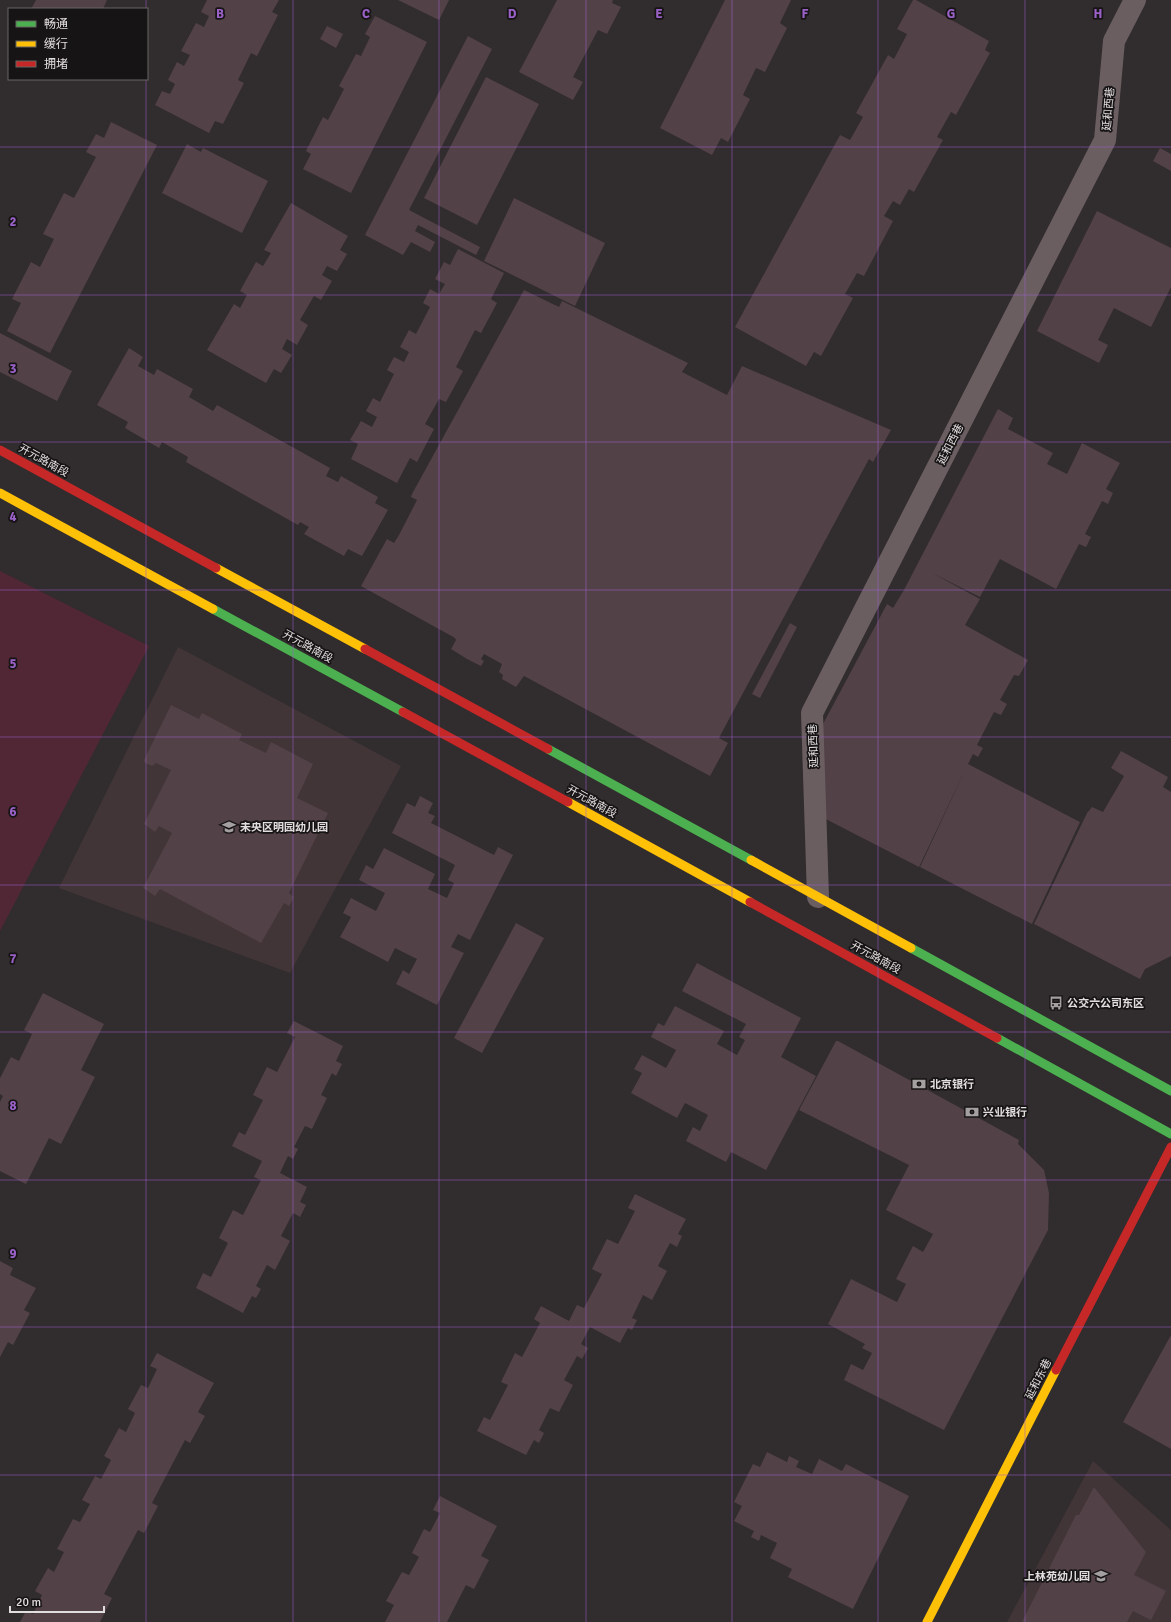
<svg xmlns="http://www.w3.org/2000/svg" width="1171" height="1622" font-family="Signika,'Noto Sans SC',sans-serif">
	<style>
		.built { fill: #413537 }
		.green { fill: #522735 }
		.building { fill: #534148 }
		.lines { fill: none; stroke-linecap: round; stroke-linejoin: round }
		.street { stroke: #6b5e61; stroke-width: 22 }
		.fast { stroke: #4caf50; stroke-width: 9 }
		.slow { stroke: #ffc107; stroke-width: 9 }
		.jam { stroke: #c62828; stroke-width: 9 }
		.grid { fill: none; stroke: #9a61c8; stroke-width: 1; stroke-opacity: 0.55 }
		.labels { text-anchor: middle; stroke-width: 3.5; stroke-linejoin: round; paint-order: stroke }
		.street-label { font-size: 11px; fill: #e2ddde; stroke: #171415 }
		.poi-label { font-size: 11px; font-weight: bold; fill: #e2ddde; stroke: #171415; text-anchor: start }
		.grid-label { font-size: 13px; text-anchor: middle; font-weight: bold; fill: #9a61c8; stroke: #171415; stroke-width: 3.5; stroke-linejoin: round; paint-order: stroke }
	</style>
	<rect width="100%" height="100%" fill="#312c2d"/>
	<path class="built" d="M178,647L401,766L290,973L59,888Z
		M1093,1461L1171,1530V1622H1007Z"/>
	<path class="green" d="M0,571L149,646L0,931Z"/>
	<path class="building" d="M36,0H107L103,9H31Z
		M207,0H279L272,12L278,15L257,56L251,53L238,80L244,83L223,124L215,121L209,133L155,105L162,91L170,94L175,84L168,80L177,62L184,66L190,55L181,51L196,23L204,27L209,16L201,12Z
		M398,0H449L439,20Z
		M557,0H613L612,3L621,7L607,34L598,30L573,77L583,82L573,100L519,72Z
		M725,0H791L780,23L787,28L765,72L756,68L743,95L750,99L728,142L721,138L712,155L660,128Z
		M913,0H916L989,41L985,50L990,53L956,115L951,112L937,137L943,140L914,192L909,189L900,205L893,201L884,216L893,221L864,276L857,273L845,294L853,298L821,356L814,352L806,366L735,327L840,135L850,140L863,117L856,113L888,55L894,59L907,34L897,29Z
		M375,16L427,42L351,193L303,169L311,154L306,151L323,117L328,120L344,89L339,86L356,54L361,56L370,37L365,34Z
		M327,26L343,34L336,48L320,39Z
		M468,36L492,49L409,210L480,247L476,255L418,225L415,231L435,242L430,252L411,242L403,255L365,235Z
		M486,77L539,104L477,225L424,198Z
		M111,122L157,145L50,353L7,331L21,303L12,299L31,262L40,267L54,239L43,234L64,193L74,198L96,157L86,152L96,134L104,138Z
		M187,144L201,152L203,148L268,181L242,233L162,193Z
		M1160,148L1171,154V171L1153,161Z
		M514,198L605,243L575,306L484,261Z
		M291,203L348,236L340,250L347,254L337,271L327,266L322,275L332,281L321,300L314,296L300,320L308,325L297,345L287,339L282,349L292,355L281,373L274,369L266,383L207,350L234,304L240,308L247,295L240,291L256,262L263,266L271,253L264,250Z
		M1097,211L1171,248V287L1151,327L1114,308L1098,340L1108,345L1099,363L1037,331Z
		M458,249L504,273L491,299L497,303L481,333L475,330L456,367L463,371L446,402L439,399L425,424L434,429L417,462L410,458L397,483L351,459L358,444L350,440L361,421L372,427L377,417L366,411L373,398L380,402L394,374L387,370L394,357L404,362L409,352L400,347L409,330L416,334L430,307L423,303L430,289L439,294L445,284L435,279L444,262L450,265Z
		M524,290L559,307L562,301L688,363L682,372L727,395L742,366L891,430L873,462L869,459L728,721L719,738L728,743L710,776L524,676L516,687L502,679L503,675L499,672L502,664L484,654L481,659L484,661L481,666L467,659L451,649L456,640L455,638L361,586L387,539L394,543L399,535L417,500L411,497L412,494Z
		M0,333L72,371L57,401L0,372Z
		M129,348L143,357L138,366L154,375L157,369L193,389L189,397L213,411L217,405L330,468L326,476L338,482L341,476L378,497L375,503L388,510L362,556L348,549L344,556L304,534L309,527L300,522L298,525L186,462L188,457L162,442L159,448L125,428L128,422L97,405Z
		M998,409L1013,418L1008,429L1053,453L1047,464L1067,474L1082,443L1120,463L1106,489L1113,493L1108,504L1102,501L1085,534L1091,537L1086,547L1079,544L1056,589L1000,559L980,597L932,573L980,599L965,625L1028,660L1019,676L1014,675L1000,700L1007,704L1001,715L994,712L977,745L983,748L978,757L973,754L968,764L1080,822L1032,924L920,867L967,766L919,867L814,813L823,724L887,604L893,608L904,590Z
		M790,623L797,627L760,698L752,694Z
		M171,705L199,719L202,713L242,734L239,740L266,753L271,742L313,764L297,798L328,813L289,893L294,897L289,906L284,903L261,943L160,889L155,896L143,888L172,833L159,826L155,832L144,824L171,770L156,763L152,766L145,763L144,760Z
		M1121,751L1168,777L1163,787L1171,792V956L1145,969L1140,979L1034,924L1087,813L1092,807L1103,812L1124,776L1111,768Z
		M420,796L433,803L428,813L435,816L431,823L494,855L498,847L513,855L470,940L458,934L451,947L464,953L437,1005L396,984L403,970L409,974L417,959L395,948L388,962L340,937L351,917L343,913L351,898L376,911L385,893L359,880L366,865L373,869L384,848L435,874L428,889L447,898L454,883L448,880L455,865L392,833L407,803L415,807Z
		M516,923L544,938L482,1053L454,1038Z
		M697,963L801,1018L781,1057L816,1076L766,1170L731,1152L726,1162L686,1141L693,1127L700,1131L708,1115L685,1103L677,1118L631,1093L642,1073L634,1069L642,1055L666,1068L676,1050L651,1037L658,1023L664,1026L675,1006L724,1031L717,1044L737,1055L745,1040L739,1037L746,1024L682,991Z
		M43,993L104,1024L81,1070L95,1077L61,1144L49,1138L26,1184L0,1171V1102L3,1096L0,1094V1078L11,1057L19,1061L32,1034L24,1030Z
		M294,1021L343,1046L336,1061L342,1064L336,1076L332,1073L321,1095L327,1098L312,1129L305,1126L294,1147L298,1149L293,1159L288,1156L280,1173L307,1187L300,1202L306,1205L300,1217L293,1213L281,1236L290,1241L275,1270L267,1265L256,1286L261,1289L256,1298L252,1296L243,1313L196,1288L203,1273L211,1277L228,1243L219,1238L233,1210L243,1215L261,1180L254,1177L262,1161L232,1146L239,1132L245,1135L263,1100L253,1095L267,1067L277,1072L295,1037L287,1033Z
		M836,1041H838L1019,1140L1018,1144L1044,1170L1049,1193L1048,1230L944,1430L844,1380L851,1364L863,1370L872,1353L862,1348L865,1344L828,1324L851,1279L897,1302L906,1284L896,1279L913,1246L923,1252L933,1234L886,1210L909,1165L799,1110Z
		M635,1194L686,1219L678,1234L682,1236L677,1247L670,1243L658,1266L667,1271L652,1300L643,1295L632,1318L637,1320L632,1330L628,1328L620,1343L590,1327L581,1344L588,1348L582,1359L577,1356L564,1380L573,1385L559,1412L550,1408L539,1430L544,1433L539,1443L534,1440L526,1455L477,1431L484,1417L490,1420L508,1385L501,1382L515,1353L522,1357L540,1323L534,1319L541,1306L569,1321L577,1305L584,1308L602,1274L592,1269L607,1239L618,1244L635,1211L628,1208Z
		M0,1261L13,1268L10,1275L36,1288L24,1310L30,1313L13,1345L8,1342L0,1357Z
		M1171,1335V1449L1123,1422Z
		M157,1353L214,1383L198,1412L205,1416L190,1443L185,1440L152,1503L158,1506L144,1533L138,1530L104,1594L112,1598L100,1622H20L26,1611L33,1614L42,1595L35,1591L48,1568L54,1572L64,1552L57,1549L73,1519L80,1522L90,1504L82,1500L95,1476L101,1479L111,1460L104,1456L119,1428L126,1432L135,1413L128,1409L141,1385L148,1388L157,1369L150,1366Z
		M767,1452L787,1462L789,1456L799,1461L796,1467L812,1474L819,1459L842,1471L846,1464L909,1496L853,1609L788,1577L792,1569L770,1558L777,1543L761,1535L759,1541L751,1537L754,1531L734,1521L742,1506L734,1502L753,1464L760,1467Z
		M1094,1487L1146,1552L1134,1575L1166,1591L1151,1620L1133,1611L1127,1622H1022L1076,1515H1079Z
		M440,1496L497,1526L481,1556L489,1560L474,1589L466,1585L447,1622H385L394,1605L386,1601L402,1572L409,1575L419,1557L412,1553L424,1529L430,1532L440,1513L433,1510Z"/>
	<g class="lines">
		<path class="street" d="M818,897L812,713L1105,140L1114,41L1135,0"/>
		<path class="fast" d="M213,609L403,712
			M548,749L751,860
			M911,948L1171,1091
			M997,1038L1171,1134"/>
		<path class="slow" d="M0,493L213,609
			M216,568L365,649
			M568,802L750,902
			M751,860L911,948
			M927,1622L1056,1370"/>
		<path class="jam" d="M0,450L216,568
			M365,649L548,749
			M403,712L568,802
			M750,902L997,1038
			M1056,1370L1171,1147"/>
	</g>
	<path class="grid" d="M146,0V9M293,0V1622M439,0V1622M586,0V1622M732,0V1622M878,0V1622M1025,0V1622M146,79V1622M0,147H1171M0,295H1171M0,442H1171M0,590H1171M0,737H1171M0,885H1171M0,1032H1171M0,1180H1171M0,1327H1171M0,1475H1171"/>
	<defs>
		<g id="school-bare" transform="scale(1.08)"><path d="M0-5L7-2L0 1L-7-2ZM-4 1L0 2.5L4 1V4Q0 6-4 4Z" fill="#a49fa0" stroke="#171415" stroke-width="2.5" paint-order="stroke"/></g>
		<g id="bus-bare" transform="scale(1.08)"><path d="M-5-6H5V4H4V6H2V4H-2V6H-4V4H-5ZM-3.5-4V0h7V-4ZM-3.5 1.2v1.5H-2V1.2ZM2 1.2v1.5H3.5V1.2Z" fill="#a49fa0" stroke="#171415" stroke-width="2.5" paint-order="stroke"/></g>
		<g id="bank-bare" transform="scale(1.08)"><path d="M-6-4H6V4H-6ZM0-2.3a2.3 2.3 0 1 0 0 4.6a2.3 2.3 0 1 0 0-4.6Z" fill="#a49fa0" stroke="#171415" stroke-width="2.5" paint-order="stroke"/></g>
	</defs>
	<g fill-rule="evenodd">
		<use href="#school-bare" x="229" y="827"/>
		<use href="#bus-bare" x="1056" y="1003"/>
		<use href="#bank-bare" x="919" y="1084"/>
		<use href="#bank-bare" x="972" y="1112"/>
		<use href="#school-bare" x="1101" y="1576"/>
	</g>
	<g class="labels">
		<g class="street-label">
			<text transform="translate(1108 109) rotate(-85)" y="4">延和西巷</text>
			<text transform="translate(950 444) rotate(-63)" y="4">延和西巷</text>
			<text transform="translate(44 460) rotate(29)" y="4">开元路南段</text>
			<text transform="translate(308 646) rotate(29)" y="4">开元路南段</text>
			<text transform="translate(813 746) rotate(-92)" y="4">延和西巷</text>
			<text transform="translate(592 801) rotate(29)" y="4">开元路南段</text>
			<text transform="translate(876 957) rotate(29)" y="4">开元路南段</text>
			<text transform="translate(1038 1379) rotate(-63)" y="4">延和东巷</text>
		</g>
		<g class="poi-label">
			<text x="240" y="831">未央区明园幼儿园</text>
			<text x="1067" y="1007">公交六公司东区</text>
			<text x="930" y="1088">北京银行</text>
			<text x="983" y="1116">兴业银行</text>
			<text x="1090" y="1580" text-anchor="end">上林苑幼儿园</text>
		</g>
	</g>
	<g class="grid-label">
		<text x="220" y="18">B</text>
		<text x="366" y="18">C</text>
		<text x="512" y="18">D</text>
		<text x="659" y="18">E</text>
		<text x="805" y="18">F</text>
		<text x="951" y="18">G</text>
		<text x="1098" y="18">H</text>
		<text x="13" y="226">2</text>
		<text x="13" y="373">3</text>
		<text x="13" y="521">4</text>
		<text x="13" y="668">5</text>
		<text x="13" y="816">6</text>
		<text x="13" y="963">7</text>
		<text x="13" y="1110">8</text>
		<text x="13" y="1258">9</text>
	</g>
	<rect x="8" y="8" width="140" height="72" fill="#171415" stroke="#686465"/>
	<rect x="16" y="21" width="20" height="6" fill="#4caf50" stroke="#686465"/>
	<text x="44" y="28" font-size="12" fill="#e2ddde">畅通</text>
	<rect x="16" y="41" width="20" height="6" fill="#ffc107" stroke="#686465"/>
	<text x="44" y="48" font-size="12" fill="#e2ddde">缓行</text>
	<rect x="16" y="61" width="20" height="6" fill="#c62828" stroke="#686465"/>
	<text x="44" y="68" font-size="12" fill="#e2ddde">拥堵</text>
	<path d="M10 1606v6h94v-6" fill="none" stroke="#e2ddde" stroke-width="2"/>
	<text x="16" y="1606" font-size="12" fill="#e2ddde" stroke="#171415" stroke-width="3" paint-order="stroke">20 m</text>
</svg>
